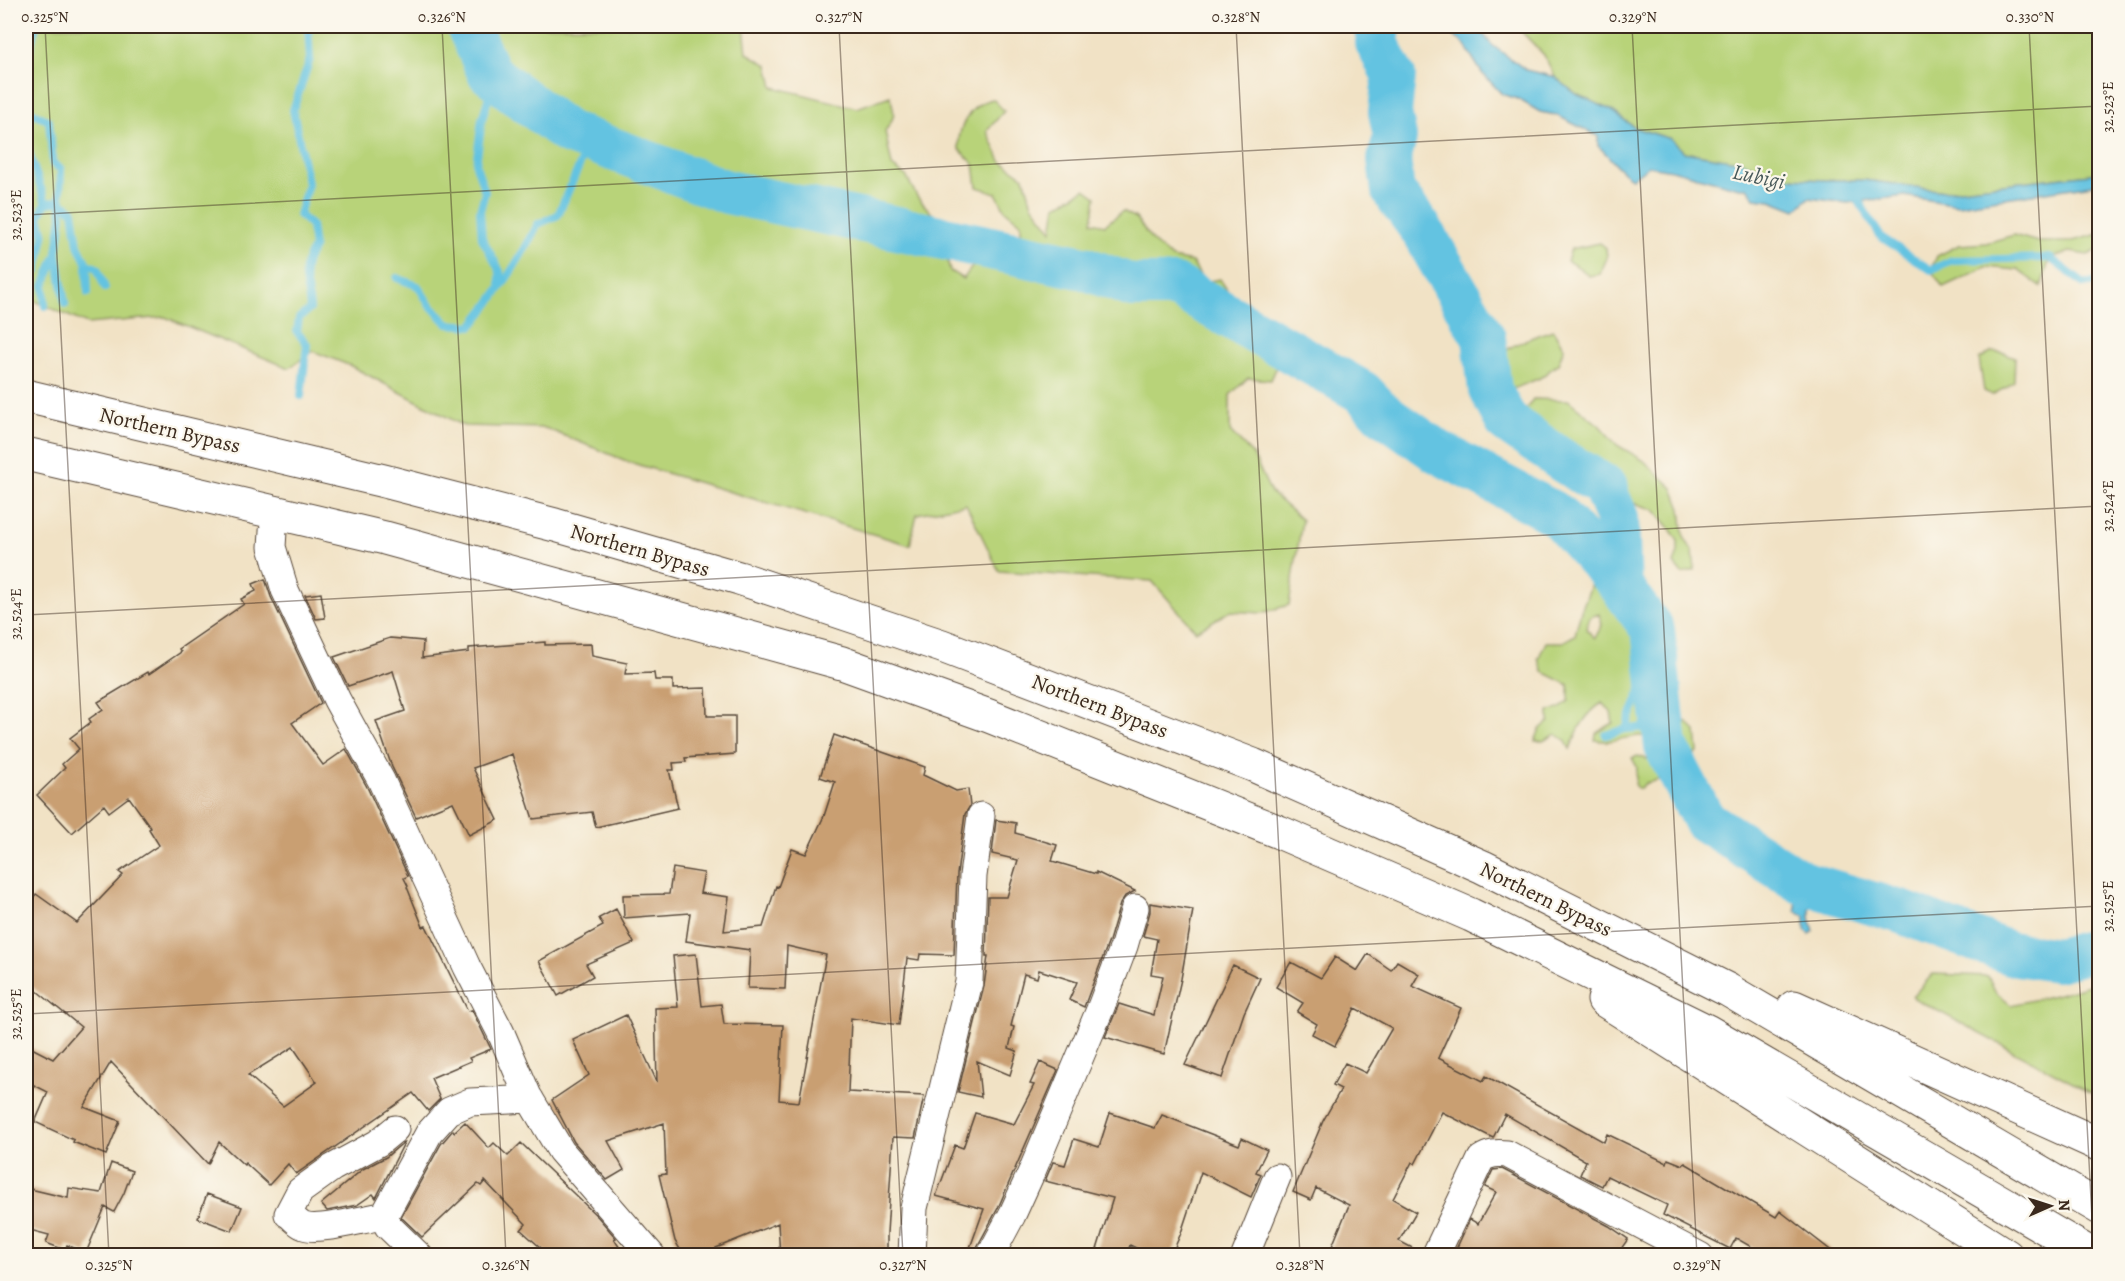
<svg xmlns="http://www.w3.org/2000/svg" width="2125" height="1281" font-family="Alegreya,serif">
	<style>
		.green { fill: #b8d379; stroke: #7a7e4c; stroke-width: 1.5; fill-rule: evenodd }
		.water { fill: #63c3e1; stroke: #4f7680; stroke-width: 1.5 }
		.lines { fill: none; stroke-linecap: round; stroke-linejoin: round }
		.stream { stroke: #63c3e1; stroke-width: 8 }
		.river { stroke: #63c3e1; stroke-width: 44 }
		.building { fill: #c99f72; fill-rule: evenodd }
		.minor-casing { stroke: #564637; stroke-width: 29 }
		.highway-casing { stroke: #564637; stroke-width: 35 }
		.minor { stroke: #fff; stroke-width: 27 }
		.highway { stroke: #fff; stroke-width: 33 }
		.ticks { fill: none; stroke: #3b2a1e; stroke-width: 1.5; stroke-opacity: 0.45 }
		.labels { text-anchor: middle; stroke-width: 4.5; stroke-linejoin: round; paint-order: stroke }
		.street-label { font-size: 21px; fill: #3b2a1e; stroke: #fbf7ec }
		.water-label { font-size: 22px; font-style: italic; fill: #475858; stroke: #fbf7ec }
		.neatline { fill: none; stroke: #3b2a1e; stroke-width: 2 }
		.ticks-label { font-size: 15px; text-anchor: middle; fill: #3b2a1e }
	</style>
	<rect width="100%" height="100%" fill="#fbf7ec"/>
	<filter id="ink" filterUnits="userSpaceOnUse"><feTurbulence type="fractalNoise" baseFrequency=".0167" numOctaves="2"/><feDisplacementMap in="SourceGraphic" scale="12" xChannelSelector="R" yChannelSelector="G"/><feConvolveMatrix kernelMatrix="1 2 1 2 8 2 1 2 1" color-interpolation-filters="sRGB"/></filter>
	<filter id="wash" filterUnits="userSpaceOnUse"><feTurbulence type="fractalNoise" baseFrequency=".008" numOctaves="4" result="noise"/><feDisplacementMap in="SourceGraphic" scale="24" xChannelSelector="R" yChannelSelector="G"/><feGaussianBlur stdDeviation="1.35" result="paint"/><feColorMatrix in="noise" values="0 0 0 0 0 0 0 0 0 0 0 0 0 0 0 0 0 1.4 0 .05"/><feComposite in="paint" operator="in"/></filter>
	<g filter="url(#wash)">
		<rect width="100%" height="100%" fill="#f1e2c5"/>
		<path class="green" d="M26,26H744L747,53L768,65L773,87L857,108L890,96C895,113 896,117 885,131L892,166L906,176L918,198L937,219L950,271L963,279L976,262L962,226L969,223L986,226V255L1000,260L1021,242V223L1005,210L996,193L977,187L974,164L959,149C957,127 971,103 993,99L1004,111L987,131L1001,161L1024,177L1032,205L1052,231L1056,206L1085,189L1096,197L1092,222L1105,225L1123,211L1136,218L1153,242L1172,258L1192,262L1204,282L1220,279L1229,293L1221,331L1246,348L1278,364L1271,380L1248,378L1230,395V431L1253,455L1271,493L1302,520L1289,605L1262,613L1230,611L1196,631L1152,581L999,571L966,504L917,514L910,545L629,462L545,428L464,426L351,366L313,351L289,368L165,317L87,324L26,297Z
			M1516,26H2099V173L1944,191L1865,180H1824L1789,178L1742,162L1684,152L1671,139L1635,128L1611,110L1576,94L1555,77L1544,55Z
			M2099,234V249L2088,255L2070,252L2050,258L2041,287L2018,270L1986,267L1943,287L1931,270L1937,256L1959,245L1986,243L2014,235L2038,242H2069Z
			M1600,243L1606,248L1607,258L1600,274L1589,276L1580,268L1567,261L1571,249Z
			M1553,330L1564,348L1558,364L1540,378L1508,391L1481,387L1479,371L1483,363C1493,359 1499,354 1508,349C1522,340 1537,335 1553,330Z
			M1991,352L2005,353L2015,357L2014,381L2007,387L1992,395L1984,391L1979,359Z
			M1533,399L1568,400L1599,425L1617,445L1643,460L1673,488L1681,509L1684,537L1693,552L1695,570L1682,574L1674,564L1678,552V541L1669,527L1655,510L1631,502L1637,525L1636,550L1626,572L1628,629L1640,648L1659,647L1666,693L1674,711L1696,731L1698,752L1692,756C1676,747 1656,735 1638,736C1622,738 1610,743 1595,740L1596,733L1613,723L1611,712L1602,703C1585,714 1578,729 1570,749L1565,740L1556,734L1543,741H1535L1540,729L1549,722V711L1559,709L1569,701V685L1543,672L1538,659L1546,642H1563L1575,635L1581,611L1590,588V573L1600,541L1611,522L1606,492L1555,466L1522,442L1521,416ZM1599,614L1602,625L1595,638L1586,629L1590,617Z
			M1638,756L1646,759L1657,758L1661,771L1658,780L1646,783L1639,789L1635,786L1637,767L1632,758Z
			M1933,974L1988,976L1996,993L2011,1005L2059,994L2099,982V1097L1912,997Z"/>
		<path class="water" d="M1373,26H1379L1383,31L1382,53L1358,48L1367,43L1374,34Z
			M1447,26H1477L1492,45L1526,70L1555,77L1576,94L1611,110L1635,128L1671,139L1684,152L1742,162L1789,178L1824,180H1865L1944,191L2099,173V184L1958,205L1905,196L1847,203L1809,198L1796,210L1771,200L1755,198L1747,188H1739L1672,170L1649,166L1632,178C1619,172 1610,156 1598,146V136L1556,115L1540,112L1518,99L1502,94L1482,73L1464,44L1454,36Z
			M1390,68H1400L1402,88L1398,101L1406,148L1397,176L1399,200L1389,197L1382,192L1379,173L1386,129L1379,111L1386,90Z
			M1761,857L1795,861L1811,874L1821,888L1810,898V918L1814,931L1810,934L1805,930V916L1796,911V895L1782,882L1764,871Z
			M1846,890L1859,895L1873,904L1913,901L1931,910L1953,932L1945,935H1927L1873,904L1861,913L1851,916L1830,891Z
			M2045,950L2077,955C2060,971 2051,968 2032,956Z"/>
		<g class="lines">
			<path class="stream" d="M26,61L36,26
				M489,73L491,90L482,119L476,165L485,192L480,211L482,238L500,271V284
				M26,109L49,121L53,164L61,169L60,201L46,203L39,216L44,236L37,271
				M26,145L46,203
				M26,193L29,205
				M1855,195L1881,237L1931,270L1952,260L2050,258L2084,284L2100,281
				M60,201L62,216L57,253L65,304
				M60,201L73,211L78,245L87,264L97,268L105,288
				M87,264L88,293
				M397,278L418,286L429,304L448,324L472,326C497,295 520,260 538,224L558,215L583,157L576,135
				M45,306L44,286L56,256
				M301,396L307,344L297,332L299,318L310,309C308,283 297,271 314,248L311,225L299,215L308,184L293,110L310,59L308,26
				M1626,729L1664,726
				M1606,735L1626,729L1655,652"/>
			<path class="river" d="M468,26L489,73L567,132L727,192L1084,268L1132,286H1176L1362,392L1380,411L1435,450L1557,515L1620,585L1653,630L1666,747L1704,820L1801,882L1901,912L2010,953L2057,960L2100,949
				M1379,26L1377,43L1394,76L1390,112L1395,137L1389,160L1393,191L1421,229L1484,338L1490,390L1507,422L1563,461L1607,488L1606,492L1617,518L1620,585"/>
		</g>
		<g id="blocks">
			<path class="building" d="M265,579L271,597L321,703L292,723L323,765L346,749L367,787L408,876L404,878L408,886L407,887L423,927L426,926L468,1011L472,1010L491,1049L469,1058L471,1061L431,1078L440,1099L428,1111L413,1093L296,1174L288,1164L269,1185L245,1163L244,1165L219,1142L208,1164L111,1062L84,1107L120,1121L106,1155L73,1142L74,1140L35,1122L48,1092L26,1081V1045L53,1059L81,1027L26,982V907L36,894L77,923L123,875L119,872L159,845L149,829L151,828L129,797L109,812L104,805L72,833L37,795L65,768L62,764L79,749L70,738L91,722L89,719L103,709L98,702L148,672L149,674L181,652L179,649L244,604L241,599L256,591L253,584ZM293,1047L317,1082L283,1106L248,1075Z
				M321,593L325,618L316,619L305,595Z
				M390,638L423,641L422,658L469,652V648L545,642V645L591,644L592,656L627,663L625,674L654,673L655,680H673V689L706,688L707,716H735V754L685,758L686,762L673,763L674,770H669L678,808L596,827L592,812L533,819L512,754L473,768L498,820L469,835L453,802L416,817L392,767L376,721L405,711L393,671L348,686L334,657Z
				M834,735L925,767L923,775L956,791L968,789L970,806L965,814L957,874L954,955L920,954L919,960L907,958L899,1025L851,1018L848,1092L924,1096L915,1138L893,1137L887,1233V1256H780L778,1223L716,1248L720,1256H684L675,1241L659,1175L666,1174L664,1123L608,1141L624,1170L607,1180L574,1142L552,1100L589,1075L573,1040L626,1015L657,1082L655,1008L678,1007L673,956L696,954L702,1006L721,1004L724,1024L783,1025L779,1100L799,1102L826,955L787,946L785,989L748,988L750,950L686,941L690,913L624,918L623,895L669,894L673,868L704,873L700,893L729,897L724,931L763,927L776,886L778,887L792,849L806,854L824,816L835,782L820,777Z
				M996,820L1016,823L1015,833L1057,845L1052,861L1096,874V872L1135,891L1125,896L1120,904L1109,941L1084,1007L1069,1000L1077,982L1039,970L1037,978L1024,974L1011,1026L1014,1027L1009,1048L1017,1051L1010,1075L977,1061L981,1097L958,1092L984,986L988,956H986L988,897H1007L1018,860L992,854Z
				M1150,903L1193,910L1181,979L1164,1054L1105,1037L1119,1004L1154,1015L1163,976L1151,974L1157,939L1143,936L1150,912Z
				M616,909L634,943L586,964L593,976L558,996L539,961L603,926L599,918Z
				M1368,954L1391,970L1397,961L1419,974L1412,986L1461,1008L1438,1058L1483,1081L1486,1076L1604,1142L1607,1134L1667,1163L1668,1159L1683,1165L1685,1163L1776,1217L1780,1211L1838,1256H1767L1736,1238L1730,1249L1663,1215L1667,1205L1607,1176L1602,1186L1580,1175L1586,1161L1505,1114L1493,1138L1442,1112L1415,1164L1412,1162L1393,1199L1416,1212L1399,1241L1420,1252V1256H1328L1349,1205L1316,1188L1311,1200L1293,1192L1323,1121L1341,1089L1333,1085L1345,1063L1366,1073L1392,1028L1355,1008L1335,1046L1312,1034L1317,1024L1297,1012L1303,1003L1276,987L1291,962L1321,978L1335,957L1357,971Z
				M1233,965L1260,978L1244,1013L1222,1078L1185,1065Z
				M1040,1062L1058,1070L998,1208L976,1249L974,1256H967L984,1209L936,1196L955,1145L963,1148L975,1113L1014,1124L1034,1085L1030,1084Z
				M1110,1113L1155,1128L1162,1115L1239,1145L1242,1138L1267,1150L1256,1172L1261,1174L1251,1197L1201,1172L1181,1233L1171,1256H1153L1130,1245L1126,1256H1095L1113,1198L1045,1181L1053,1162L1065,1165L1074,1139L1099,1147Z
				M465,1122L489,1148L494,1143L508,1156L521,1143L598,1217L616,1238L614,1239L625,1256H550L521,1230L526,1224L485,1181L481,1186L478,1184L422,1237L401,1217L441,1144L453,1130L454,1132Z
				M405,1141L376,1198L373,1194L357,1205L327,1211L321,1204L363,1169L386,1157Z
				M111,1163L132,1171L124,1193L114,1212L105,1207L86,1253L67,1245L65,1250L46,1243L49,1235L26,1229V1188L68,1198L69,1188L101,1193Z
				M1502,1169L1609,1226L1628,1239L1616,1256H1453L1470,1219L1478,1224L1496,1192L1485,1187L1493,1170Z
				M207,1194L242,1207L232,1231L198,1218Z"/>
		</g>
	</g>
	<g filter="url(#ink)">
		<use href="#blocks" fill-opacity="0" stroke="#564637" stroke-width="1.5"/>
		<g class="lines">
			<g class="minor-casing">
				<path id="minor" d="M273,531L272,547L285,590L337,700L381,780L467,967L501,1033L528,1096L561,1151L652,1256
					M384,1216C365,1218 320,1232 304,1226C298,1224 293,1217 288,1214L300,1191L332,1168L378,1143L395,1129
					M419,1256L388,1226L384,1216L429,1133L449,1111L470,1102L530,1099
					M912,1256L914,1208L969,982L973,876L981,816
					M990,1256L1012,1215L1033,1169L1101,1007L1124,946L1135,908
					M1245,1256L1277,1177
					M1435,1256L1481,1159C1490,1153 1497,1153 1507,1154L1700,1256"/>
			</g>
			<g class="highway-casing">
				<path id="highway" d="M26,396L384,481L555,525L739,578L942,646L1253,765L1483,867L1728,990L2100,1208
					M26,454L385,538L842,663L989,716L1279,832L1471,915L1707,1031L2094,1256
					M1604,1000L2007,1256
					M1794,1007L2100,1145"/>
			</g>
			<use href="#minor" class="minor"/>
			<use href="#highway" class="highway"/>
		</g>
	</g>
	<path class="ticks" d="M45,26L109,1256M442,26L506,1256M839,26L903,1256M1236,26L1300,1256M1632,26L1697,1256M2029,26L2094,1256M26,215L2100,106M26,615L2100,506M26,1014L2100,906"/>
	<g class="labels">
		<g class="street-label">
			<text transform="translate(170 430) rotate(13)" y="7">Northern Bypass</text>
			<text transform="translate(640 550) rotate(16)" y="7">Northern Bypass</text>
			<text transform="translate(1100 706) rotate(21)" y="7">Northern Bypass</text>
			<text transform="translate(1546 899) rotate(26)" y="7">Northern Bypass</text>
		</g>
		<g class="water-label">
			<text transform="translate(1759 176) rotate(12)" y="8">Lubigi</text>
		</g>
	</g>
	<rect width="2125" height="1281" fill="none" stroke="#fbf7ec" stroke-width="66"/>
	<g transform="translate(2050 1206) rotate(87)" stroke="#fbf7ec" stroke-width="4.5" paint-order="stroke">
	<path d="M0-4.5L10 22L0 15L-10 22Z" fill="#3b2a1e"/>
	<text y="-9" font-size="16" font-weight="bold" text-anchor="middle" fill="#3b2a1e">N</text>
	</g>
	<rect x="33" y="33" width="2059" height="1215" class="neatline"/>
	<g class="ticks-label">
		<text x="45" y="22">0.325°N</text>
		<text x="442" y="22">0.326°N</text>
		<text x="839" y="22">0.327°N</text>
		<text x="1236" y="22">0.328°N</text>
		<text x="1633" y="22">0.329°N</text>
		<text x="2030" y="22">0.330°N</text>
		<text transform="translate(2108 107) rotate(-90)" y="5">32.523°E</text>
		<text transform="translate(16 215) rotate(-90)" y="5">32.523°E</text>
		<text transform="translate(2108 506) rotate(-90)" y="5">32.524°E</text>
		<text transform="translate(16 614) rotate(-90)" y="5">32.524°E</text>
		<text transform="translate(2108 906) rotate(-90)" y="5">32.525°E</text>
		<text transform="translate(16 1014) rotate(-90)" y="5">32.525°E</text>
		<text x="109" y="1270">0.325°N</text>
		<text x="506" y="1270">0.326°N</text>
		<text x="903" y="1270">0.327°N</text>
		<text x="1300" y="1270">0.328°N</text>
		<text x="1697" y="1270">0.329°N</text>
	</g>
</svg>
